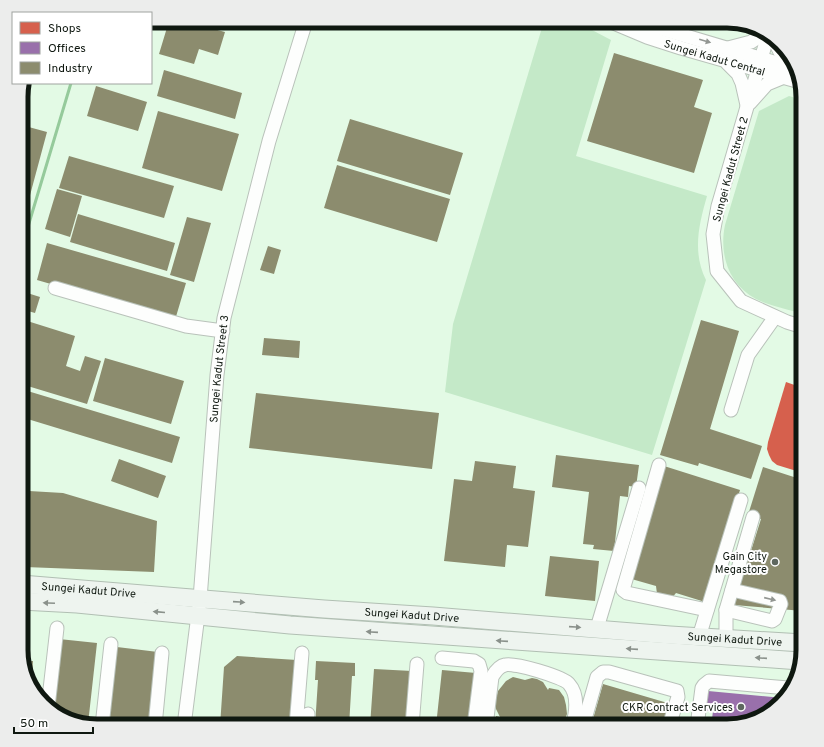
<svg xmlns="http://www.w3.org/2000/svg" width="824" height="747" font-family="Overpass,sans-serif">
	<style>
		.built { fill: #e3fae5 }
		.green { fill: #c4e9c8 }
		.shops { fill: #d6604d }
		.offices { fill: #9970ab }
		.industry { fill: #8c8c6e }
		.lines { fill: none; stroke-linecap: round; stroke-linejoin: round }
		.stream { stroke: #95ca9b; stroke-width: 3 }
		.minor-casing { stroke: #b9c2ba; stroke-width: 15 }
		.major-casing { stroke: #b1bfb3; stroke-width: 19 }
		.minor { stroke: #fdfefd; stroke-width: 13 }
		.major { stroke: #eef4ef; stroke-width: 17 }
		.oneway { fill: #929692 }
		.oneway2 { fill: #8a918b }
		.poi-dot { fill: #5e675f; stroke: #fff; stroke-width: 1.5 }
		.labels { text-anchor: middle; stroke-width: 4; stroke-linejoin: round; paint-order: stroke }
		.street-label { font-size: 11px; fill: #0f1810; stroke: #fff }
		.poi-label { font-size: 11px; fill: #0f1810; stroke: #fff; text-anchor: end }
		.rim { fill: none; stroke: #0f1810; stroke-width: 5 }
	</style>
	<rect width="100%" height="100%" fill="#f1faf2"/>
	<path class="built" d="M151,21H727L756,27L781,43L797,68L803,97V655L781,704L756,720L727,726H97L68,720L43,704L21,655V92L24,83H151Z"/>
	<path class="green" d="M544,21H575L611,40L576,156L707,196C699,224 692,252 706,280L652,455L445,392L453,324Z
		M789,96L803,100V314C788,309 770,306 756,299C728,284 719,254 725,225L759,111Z"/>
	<path class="shops" d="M786,382L803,388V473L777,465L772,461L769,455L767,449L768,442Z"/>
	<path class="offices" d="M708,691L783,698L781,704L756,720L727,726H698L699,718L712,719L713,711H706Z"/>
	<path class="industry" d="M169,21H207L206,27L225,32L218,55L199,49L194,64L159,54Z
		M614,53L703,80L694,107L712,113L694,173L587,141Z
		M164,70L242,93L235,119L157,96Z
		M96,86L147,102L138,131L87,116Z
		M158,111L239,134L222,191L142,168Z
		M350,119L463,153L450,195L337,161Z
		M25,126L47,132L22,225L21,134L23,135Z
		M69,156L174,186L164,218L59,188Z
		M337,165L450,199L437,242L324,208Z
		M57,189L82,196L70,237L45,229Z
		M78,214L175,243L167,271L70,242Z
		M187,217L211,223L194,282L170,275Z
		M47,243L186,283L175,320L37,280Z
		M268,246L281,250L274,274L260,270Z
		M21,291L40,297L35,313L21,309Z
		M21,319L75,336L66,366L80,371L85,356L101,361L87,404L21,384Z
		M701,320L739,331L710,429L762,446L751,479L699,463L698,466L660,455Z
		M264,338L300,341L299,358L262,355Z
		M105,358L184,381L171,424L93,401Z
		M21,389L180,437L172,463L21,417Z
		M256,393L439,413L432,469L249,448Z
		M556,455L639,465L636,487L629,486L628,497L620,496L614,551L593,549L594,545L583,544L589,492L552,487Z
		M119,459L166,476L158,498L111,481Z
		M475,461L516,466L513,488L535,491L528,547L507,545L505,567L444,561L454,479L472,481Z
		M664,466L740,490L705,602L676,593L671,599L657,594L656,586L628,578Z
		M763,467L803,480V611L734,605L761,519L748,515Z
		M29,491L63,493L157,521L154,572L25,567Z
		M550,556L599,561L595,601L545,596Z
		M59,639L97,643L88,724L68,720L52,710Z
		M117,647L158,652L150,726H108Z
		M237,656L297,660L291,726H220L224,667Z
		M24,661H33L32,679Z
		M316,661L355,663V676H352L349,726H315L318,680H315Z
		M374,669L412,671L408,726H370Z
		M442,670L476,673L470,726H436Z
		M513,677L525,680L532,678L537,679L543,682L548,690L549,688L559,690L564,697L566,705L567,714L564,722L560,726H496V716L500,717L496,709L495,703L498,691L506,681Z
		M603,684L671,704L664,726H591Z"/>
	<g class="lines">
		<path class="stream" d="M21,250L71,83"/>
		<g class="minor-casing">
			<g id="minor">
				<path id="s1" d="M609,21L647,37L681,48L800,82"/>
				<path d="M640,21L649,25L797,69"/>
				<path d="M768,35L718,206L713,234L717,271L741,301L787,322L803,327"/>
				<path d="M773,38L787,66"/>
				<path d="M728,48L751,42L765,33"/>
				<path d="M727,63L738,74L742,83L747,105"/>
				<path d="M750,103L767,84L784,77"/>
				<path d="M55,288L186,326L223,331"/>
				<path d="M731,410L748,355L775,317"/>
				<path d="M659,465L623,590L627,593L707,610"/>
				<path d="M726,610L772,621L775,619L781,604L780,601L732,590"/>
				<path d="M597,628L639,488"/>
				<path d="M699,637L741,500"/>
				<path d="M726,638V610L753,517"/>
				<path d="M442,658L474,661L479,664L481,671L474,726"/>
				<path d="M48,707L57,628"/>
				<path d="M102,726L111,644"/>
				<path d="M155,726L162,653"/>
				<path id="s2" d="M184,726L200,599L217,375L224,318L269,141L306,21"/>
				<path d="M296,726L302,653"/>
				<path d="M307,726L308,714"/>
				<path d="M412,726L417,664"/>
				<path d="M486,726L492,677C495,672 499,666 505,665C513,662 564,677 569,684C579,695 576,714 572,726"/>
				<path d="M583,726L597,677L603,672H609L677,691L678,697L669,726"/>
				<path d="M697,726L702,688L704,685L709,681L788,688"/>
			</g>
		</g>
		<g class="major-casing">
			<g id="major">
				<path id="s3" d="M21,584L324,609L433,616L670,635L803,643"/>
				<path d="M21,601L77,604L290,625L800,661"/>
			</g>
		</g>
		<use href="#minor" class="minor"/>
		<use href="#major" class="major"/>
	</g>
	<defs><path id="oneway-solid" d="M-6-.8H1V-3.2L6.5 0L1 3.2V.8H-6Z"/></defs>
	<g class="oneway">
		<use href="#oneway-solid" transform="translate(705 41) rotate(16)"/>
		<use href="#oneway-solid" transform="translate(770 599) rotate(13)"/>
	</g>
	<g class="oneway2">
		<use href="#oneway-solid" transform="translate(239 602) rotate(4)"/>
		<use href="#oneway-solid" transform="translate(49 603) rotate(-177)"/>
		<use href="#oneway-solid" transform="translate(159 612) rotate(-175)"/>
		<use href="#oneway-solid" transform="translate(575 627) rotate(4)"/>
		<use href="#oneway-solid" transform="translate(372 632) rotate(-176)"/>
		<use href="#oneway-solid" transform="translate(502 641) rotate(-176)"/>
		<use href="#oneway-solid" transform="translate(632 649) rotate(-176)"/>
		<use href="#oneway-solid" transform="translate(761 658) rotate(-176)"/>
	</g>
	<g class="poi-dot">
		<circle cx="775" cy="562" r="4"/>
		<circle cx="741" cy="707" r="4"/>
	</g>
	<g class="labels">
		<g class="street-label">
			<text dy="4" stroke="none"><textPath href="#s1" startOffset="112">Sungei Kadut Central</textPath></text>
			<text transform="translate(730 169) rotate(-75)" y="4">Sungei Kadut Street 2</text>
			<text dy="4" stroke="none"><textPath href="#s2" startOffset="359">Sungei Kadut Street 3</textPath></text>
			<text dy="4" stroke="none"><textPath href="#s3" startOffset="68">Sungei Kadut Drive</textPath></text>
			<text dy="4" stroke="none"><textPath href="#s3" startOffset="392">Sungei Kadut Drive</textPath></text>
			<text dy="4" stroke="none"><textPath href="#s3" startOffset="716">Sungei Kadut Drive</textPath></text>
		</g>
		<g class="poi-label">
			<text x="767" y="560">Gain City<tspan x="767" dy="13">Megastore</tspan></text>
			<text x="733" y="711">CKR Contract Services</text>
		</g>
	</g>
	<path d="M0 0H824V747H0ZM97 28H727A69 69 0 0 1 796 97V650A69 69 0 0 1 727 719H97A69 69 0 0 1 28 650V97A69 69 0 0 1 97 28Z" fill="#ecedec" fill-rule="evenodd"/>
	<path class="rim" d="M97 28H727A69 69 0 0 1 796 97V650A69 69 0 0 1 727 719H97A69 69 0 0 1 28 650V97A69 69 0 0 1 97 28Z"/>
	<rect x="12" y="12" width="140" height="72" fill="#ffffff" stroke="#9fa39f"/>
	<rect x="20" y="22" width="20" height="12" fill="#d6604d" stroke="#9fa39f"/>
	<text x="48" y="32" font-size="12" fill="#0f1810">Shops</text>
	<rect x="20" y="42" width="20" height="12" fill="#9970ab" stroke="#9fa39f"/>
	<text x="48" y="52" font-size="12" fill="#0f1810">Offices</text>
	<rect x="20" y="62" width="20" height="12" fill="#8c8c6e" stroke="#9fa39f"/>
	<text x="48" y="72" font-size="12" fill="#0f1810">Industry</text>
	<path d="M14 727v6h79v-6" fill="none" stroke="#0f1810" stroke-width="2"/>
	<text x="20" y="727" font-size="12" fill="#0f1810" stroke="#ffffff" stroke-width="3" paint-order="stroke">50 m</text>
</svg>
